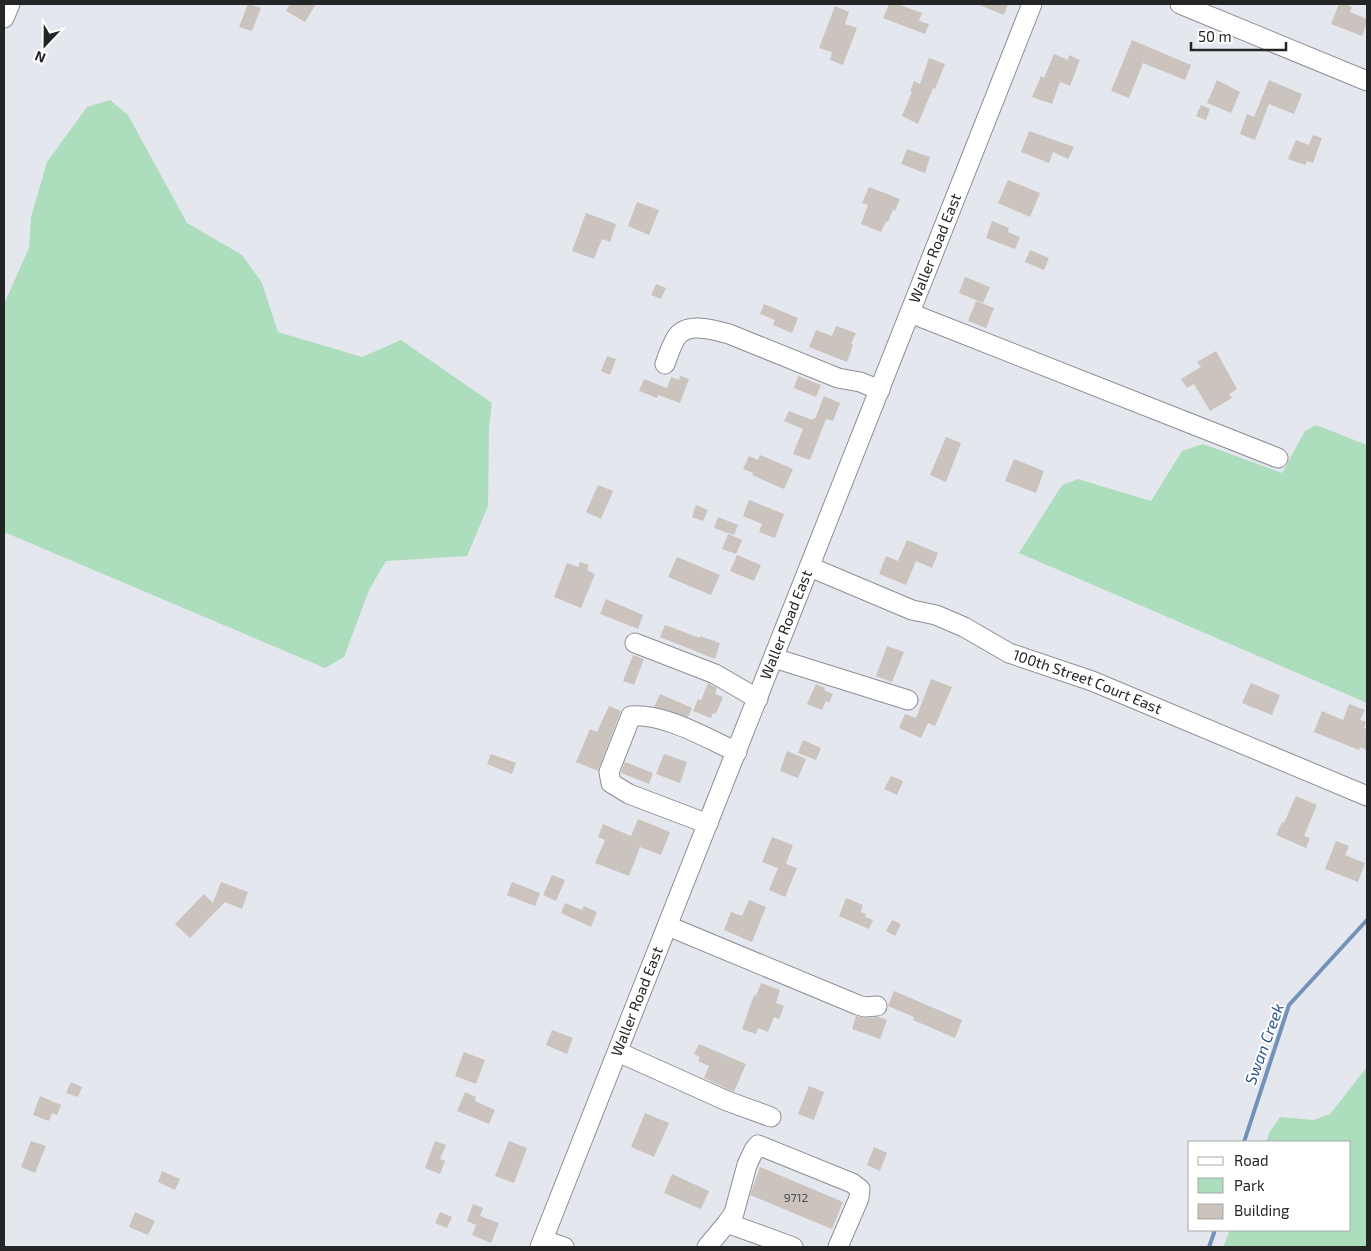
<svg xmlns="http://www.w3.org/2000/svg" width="1371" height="1251" font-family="'Exo 2',sans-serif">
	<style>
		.green { fill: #acddbd }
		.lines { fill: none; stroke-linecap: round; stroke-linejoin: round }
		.stream { stroke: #7392ba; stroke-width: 4 }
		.building { fill: #cac3be }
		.minor-casing { stroke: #8d8e95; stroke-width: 21 }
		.minor { stroke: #fff; stroke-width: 19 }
		.labels { text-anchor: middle; stroke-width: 4; stroke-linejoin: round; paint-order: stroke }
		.number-label { font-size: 12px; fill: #4e4c4d }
		.street-label { font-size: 15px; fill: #242527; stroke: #fff }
		.water-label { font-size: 16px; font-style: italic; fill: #2b558a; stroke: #fff }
	</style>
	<rect width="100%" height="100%" fill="#e5e7ee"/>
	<path class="green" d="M110,100L128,115L187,223L242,255L262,283L278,332L362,357L401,340L492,403L489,428L488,506L467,556L386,561L369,590L344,657L325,668L4,532V304L29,248L31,217L47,162L87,107Z
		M1316,425L1367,445V703L1019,553L1062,485L1078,479L1151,501L1182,451L1203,444L1282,473L1305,431Z
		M1367,1067V1247H1223L1230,1230H1350V1142H1266L1269,1133L1280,1117L1314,1120L1330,1114Z"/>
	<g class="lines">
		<path class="stream" d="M1244,1142L1289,1005L1367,920
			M1209,1247L1215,1230"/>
	</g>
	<path class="building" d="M248,4L261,8L252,31L239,27Z
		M290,4H316L305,22L286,11Z
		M889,4H897L922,13L919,21L929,24L925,34L883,18Z
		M977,4H1008L1004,15Z
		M1339,4H1345L1352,7L1350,12L1367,19V23L1362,36L1331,24Z
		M835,6L849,12L845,24L857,28L843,65L830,60L832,52L819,48Z
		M1132,40L1191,65L1185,80L1143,63L1129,98L1111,91Z
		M1054,54L1068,60L1069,55L1080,60L1070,86L1060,82L1052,104L1032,97L1041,76L1044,78Z
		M929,58L945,64L935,89L933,88L918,124L902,116L912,92L910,91L914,81L920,84Z
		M1217,80L1240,92L1231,113L1207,103Z
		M1269,80L1302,94L1294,114L1269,104L1255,140L1240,134L1247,114L1254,117Z
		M1201,105L1210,109L1206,120L1196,116Z
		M1029,131L1074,147L1068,159L1053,152L1049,163L1021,152Z
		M1313,135L1322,138L1313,163L1307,161L1305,165L1288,159L1296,140L1309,145Z
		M907,149L930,157L925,173L901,164Z
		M1008,180L1040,193L1030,217L998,203Z
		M869,187L900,199L895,211L893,210L888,222L886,221L881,232L861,224L868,205L862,203Z
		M637,202L659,210L649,235L628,226Z
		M586,213L616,224L610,242L602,239L594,259L572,251Z
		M992,221L1009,228L1008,232L1020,237L1015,249L986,238Z
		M1030,250L1049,258L1044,270L1025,262Z
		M965,277L990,287L983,303L959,293Z
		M656,284L666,288L661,299L651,295Z
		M976,301L994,308L986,328L968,321Z
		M764,304L798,318L792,333L773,325L775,320L760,314Z
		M836,326L856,333L851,344L853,345L847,362L809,347L816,330L832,336Z
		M1216,351L1237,389L1229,394L1232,398L1210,411L1194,384L1187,388L1181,379L1201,367L1197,362Z
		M607,356L616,359L610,375L601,371Z
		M680,376L689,379L680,403L658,395L657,398L639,391L644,379L667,388L671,377L679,380Z
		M798,376L821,385L816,397L794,388Z
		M824,396L840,403L833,421L826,419L810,460L793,454L803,429L784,421L789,411L812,420L813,418L815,419Z
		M946,437L961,443L946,482L930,475Z
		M760,455L793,469L784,489L752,475L753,473L743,469L749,456L758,460Z
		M1014,459L1044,471L1036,493L1005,481Z
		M598,485L613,491L601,519L586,512Z
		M749,500L784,514L775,538L759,532L762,524L743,516Z
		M696,505L708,510L703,521L692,517Z
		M718,517L738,525L734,535L714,528Z
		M728,534L742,540L736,554L722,549Z
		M907,540L938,553L932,568L916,561L906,585L879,574L886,556L898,561Z
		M737,555L761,565L754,581L730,571Z
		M677,557L720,575L711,595L668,577Z
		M580,562L589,565L587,570L595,574L581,608L554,597L567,563L578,567Z
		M606,599L643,615L638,629L600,614Z
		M665,625L700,638V636L720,643L715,659L660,637Z
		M887,646L904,652L892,682L876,676Z
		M633,655L644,659L634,685L623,681Z
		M931,679L952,687L935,726L928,723L921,738L899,728L905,714L916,718Z
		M708,683L717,688L715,694L723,697L716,714L713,713L711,718L693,711L698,699L701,700Z
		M1251,683L1280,695L1272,715L1242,703Z
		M816,684L825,688L824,690L833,694L829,703L826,701L822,710L807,704Z
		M660,694L692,708L688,717L654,707Z
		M1349,704L1365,710L1360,720L1366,722L1364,728L1367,729V750L1360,747L1359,750L1314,732L1322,711L1343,720Z
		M609,706L621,711L598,771L576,762L590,729L597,732Z
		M803,740L821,748L816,760L798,753Z
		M787,751L806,759L798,778L780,771Z
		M491,754L516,763L512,774L487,764Z
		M664,754L687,762L680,783L656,774Z
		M625,762L653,773L649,784L621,773Z
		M891,776L903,781L897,795L884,789Z
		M1296,796L1317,805L1304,836L1310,838L1306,848L1276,835L1282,822L1284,823Z
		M638,819L670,832L661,855L640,847L629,876L595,863L605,840L598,837L603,824L631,836Z
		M772,837L793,845L786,864L797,868L785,897L769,890L778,868L762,862Z
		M1336,841L1349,846L1345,855L1365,863L1358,882L1325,869Z
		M552,875L565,880L556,901L543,895Z
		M221,882L248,892L242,909L225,902L190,938L175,924L204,894L213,903Z
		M512,882L540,893L535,906L507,895Z
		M846,898L863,905L861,912L866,914L865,917L873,920L869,929L839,916Z
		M749,900L766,907L752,942L724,930L731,912L742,916Z
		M565,903L582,910L584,906L597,912L591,927L561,913Z
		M892,920L901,924L895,936L886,931Z
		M761,983L780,990L776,1003L784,1006L779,1019L774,1017L768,1032L758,1028L756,1034L742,1029L754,995L756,996Z
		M894,991L962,1020L955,1038L913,1020L914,1017L888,1006Z
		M856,1016L866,1018L879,1017L887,1020L880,1039L852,1029Z
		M552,1030L573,1038L567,1054L546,1045Z
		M699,1044L746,1064L734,1092L704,1078L709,1066L698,1061L700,1057L694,1054Z
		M464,1052L485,1060L476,1084L455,1076Z
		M71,1082L82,1087L78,1097L66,1093Z
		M809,1086L824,1092L814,1120L798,1114Z
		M465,1092L476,1097L475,1101L495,1110L489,1124L457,1111Z
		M40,1096L61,1105L57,1115L52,1113L49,1121L33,1115Z
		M645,1113L669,1123L654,1157L631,1147Z
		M31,1141L46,1146L35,1173L21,1167Z
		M435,1141L446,1145L440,1159L445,1161L440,1174L425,1168Z
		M509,1141L527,1148L514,1183L495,1176Z
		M874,1147L887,1153L880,1171L867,1165Z
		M760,1167L843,1202L832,1229L750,1195Z
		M162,1171L180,1179L175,1190L158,1182Z
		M672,1174L709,1191L701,1209L664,1193Z
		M473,1204L483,1208L480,1216L499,1223L491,1243L472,1235L476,1225L467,1221Z
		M135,1212L155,1221L148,1235L129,1227Z
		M440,1212L452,1217L447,1228L435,1223Z"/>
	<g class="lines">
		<g class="minor-casing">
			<g id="minor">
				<path d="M1180,4L1367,81"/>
				<path d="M4,18L10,4"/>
				<path d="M910,313L1278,458"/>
				<path d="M665,364C668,356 671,346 676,338C686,321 714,330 729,334L838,378L860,382L880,390"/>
				<path id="s1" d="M810,567L912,610L936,615L964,627L1009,653L1092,681L1367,796"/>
				<path d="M635,643L715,674L758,699"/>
				<path d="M774,658L908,700"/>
				<path d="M708,824L629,794L611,783L609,772L631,716C664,713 706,738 737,752"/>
				<path d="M668,926L858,1005L865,1007L877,1006"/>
				<path d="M618,1052L727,1101L771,1117"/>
				<path d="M727,1223L793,1247"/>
				<path d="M543,1240L564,1247"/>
				<path id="s2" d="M540,1247L1032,4"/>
				<path d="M707,1247L727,1223L734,1213L747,1165L754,1150L758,1145L852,1183L860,1189L859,1198L838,1247"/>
			</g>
		</g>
		<use href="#minor" class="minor"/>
	</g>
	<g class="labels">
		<g class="number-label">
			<text x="796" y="1202">9712</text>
		</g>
		<g class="street-label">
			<text dy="5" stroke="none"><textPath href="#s2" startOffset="1074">Waller Road East</textPath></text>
			<text dy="5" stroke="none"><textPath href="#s2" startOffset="669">Waller Road East</textPath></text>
			<text dy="5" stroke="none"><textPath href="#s1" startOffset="301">100th Street Court East</textPath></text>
			<text dy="5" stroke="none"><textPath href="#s2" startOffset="264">Waller Road East</textPath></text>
		</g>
		<g class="water-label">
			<text transform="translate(1264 1044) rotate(-70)" y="6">Swan Creek</text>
		</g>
	</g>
	<rect width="1371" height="1251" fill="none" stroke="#242527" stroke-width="10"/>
	<rect x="1188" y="1141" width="162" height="90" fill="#ffffff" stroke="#a7a8a9"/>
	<rect x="1198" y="1157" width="25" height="8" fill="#ffffff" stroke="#a7a8a9"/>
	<text x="1234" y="1166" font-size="15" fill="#242527">Road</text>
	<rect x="1198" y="1178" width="25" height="15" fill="#acddbd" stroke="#a7a8a9"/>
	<text x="1234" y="1191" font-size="15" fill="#242527">Park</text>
	<rect x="1198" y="1204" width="25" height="15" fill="#cac3be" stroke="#a7a8a9"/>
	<text x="1234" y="1216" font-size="15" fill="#242527">Building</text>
	<g transform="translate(45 45) rotate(202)" stroke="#ffffff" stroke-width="4" paint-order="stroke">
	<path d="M0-4L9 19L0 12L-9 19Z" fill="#242527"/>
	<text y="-8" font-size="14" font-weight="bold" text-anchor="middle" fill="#242527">N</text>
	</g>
	<path d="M1191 42v8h95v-8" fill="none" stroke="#242527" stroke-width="2.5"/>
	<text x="1198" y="42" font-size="15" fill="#242527" stroke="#ffffff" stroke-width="4" paint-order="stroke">50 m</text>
</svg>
